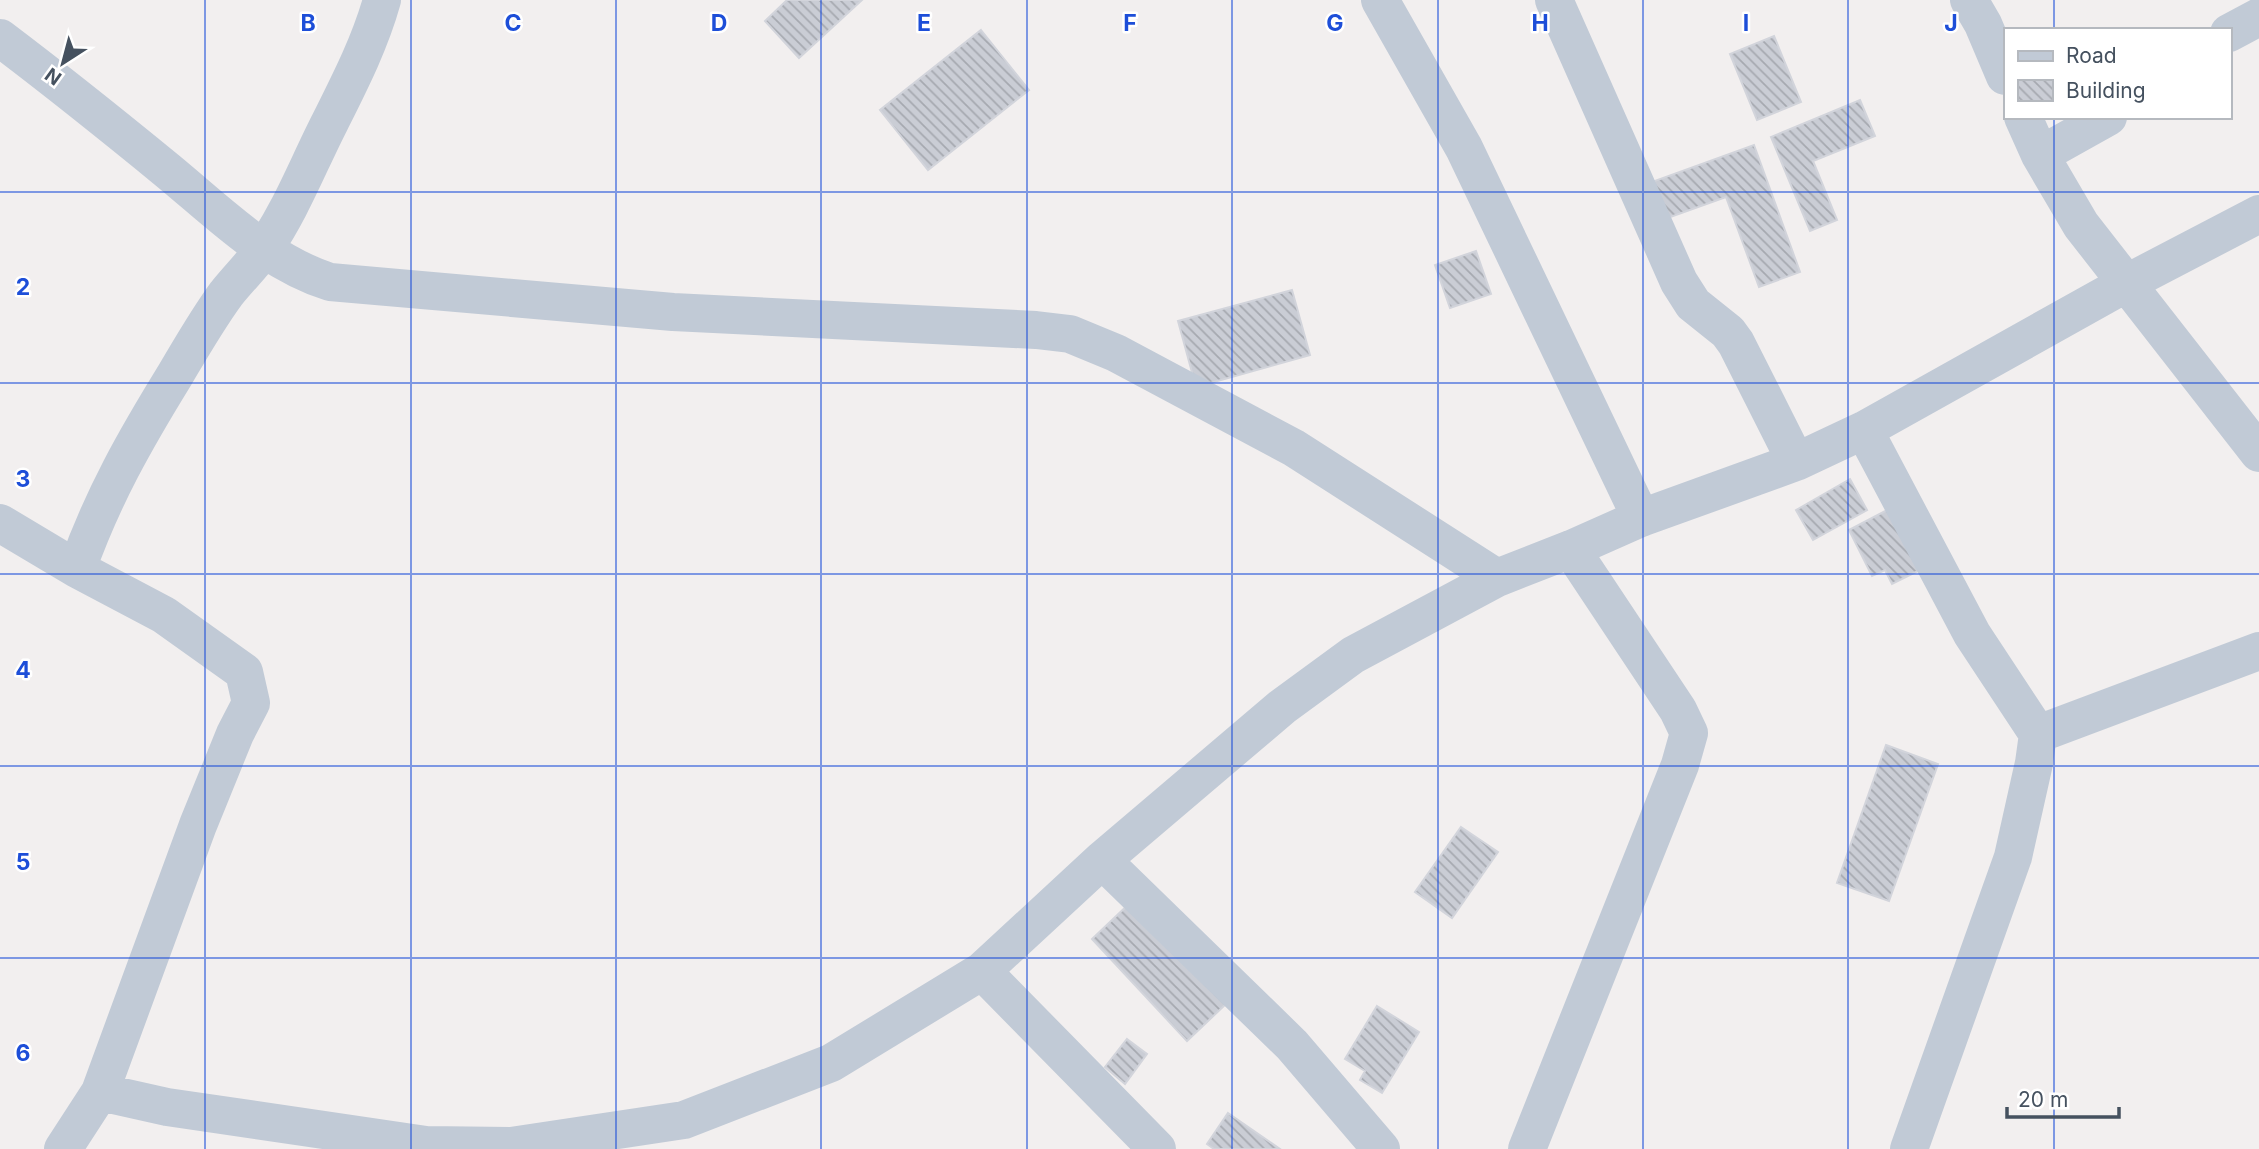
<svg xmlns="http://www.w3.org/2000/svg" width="2259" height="1149" font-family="Inter,sans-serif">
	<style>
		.building { fill: url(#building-back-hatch); stroke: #d2d4db; stroke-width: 2 }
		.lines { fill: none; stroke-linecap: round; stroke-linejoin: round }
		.minor { stroke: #c1cad6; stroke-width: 38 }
		.grid { fill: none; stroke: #1d4ed8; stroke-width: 2; stroke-opacity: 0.55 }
		.grid-label { font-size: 23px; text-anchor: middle; font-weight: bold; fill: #1d4ed8; stroke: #fff; stroke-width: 5; stroke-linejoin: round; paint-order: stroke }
	</style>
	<defs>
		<pattern id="building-back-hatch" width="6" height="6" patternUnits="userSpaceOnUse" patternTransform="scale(1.75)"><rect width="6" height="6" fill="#cacdd5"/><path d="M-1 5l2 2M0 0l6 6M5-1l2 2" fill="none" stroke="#a6a9b0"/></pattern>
	</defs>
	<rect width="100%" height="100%" fill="#f2efef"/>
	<path class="building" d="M787,0H862L799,58L765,21Z
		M981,30L1029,90L928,170L880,110Z
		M1774,36L1801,102L1757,120L1730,54Z
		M1860,100L1875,136L1813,161L1837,220L1810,231L1771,137Z
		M1754,145L1800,272L1759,287L1726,197L1662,220L1649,183Z
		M1476,251L1491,294L1450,308L1435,265Z
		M1292,290L1310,355L1196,387L1178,321Z
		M1850,479L1867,510L1813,540L1796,510Z
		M1889,509L1920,570L1892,584L1885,570L1872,576L1849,530Z
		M1886,745L1938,764L1889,901L1837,883Z
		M1461,827L1498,852L1452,918L1415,892Z
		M1131,902L1227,1003L1187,1041L1092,939Z
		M1377,1006L1419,1032L1382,1093L1360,1080L1365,1071L1345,1059Z
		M1127,1039L1147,1054L1125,1084L1105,1067Z
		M1228,1113L1280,1149H1214L1207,1144Z"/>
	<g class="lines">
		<path class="minor" d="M1380,0L1464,148L1641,518
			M1554,0L1679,282L1693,304L1728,332L1736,343L1796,462
			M1969,0L1983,24L2005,76
			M2229,33L2259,17
			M0,38C57,81 113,126 168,171C219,213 267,262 330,282L673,312L1036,330L1070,334L1116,353L1294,448L1497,578
			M2023,117L2040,155L2081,225L2259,453
			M2040,155L2108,117
			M1864,430L1972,634L2038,734L2034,763L2013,857L1909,1149
			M0,523L77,569L164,615L244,672L251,703L235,734L198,825L100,1092L63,1149
			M77,569C103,496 135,440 175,375C191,348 207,320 226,294C238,279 252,265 264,249C292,208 308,165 330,122C350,82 370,43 382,0
			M2038,734L2259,651
			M1102,860L1292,1045L1381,1149
			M982,971L1157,1149
			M100,1092L167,1107L426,1145L511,1146L684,1120L831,1063L982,971L1102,860L1282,707L1353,655L1497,578L1571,549L1641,518L1796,462L1864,430L2127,283L2259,214
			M1527,1149L1680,765L1689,733L1678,710L1571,549"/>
	</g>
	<path class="grid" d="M205,0V1149M411,0V1149M616,0V1149M821,0V1149M1027,0V1149M1232,0V1149M1438,0V1149M1643,0V1149M1848,0V1149M2054,0V30M2054,117V1149M0,192H2259M0,383H2259M0,574H2259M0,766H2259M0,958H2259"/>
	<g class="grid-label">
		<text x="308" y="31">B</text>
		<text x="513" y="31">C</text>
		<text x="719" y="31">D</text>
		<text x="924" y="31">E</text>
		<text x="1130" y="31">F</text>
		<text x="1335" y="31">G</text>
		<text x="1540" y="31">H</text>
		<text x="1746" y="31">I</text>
		<text x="1951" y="31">J</text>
		<text x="23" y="295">2</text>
		<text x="23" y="487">3</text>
		<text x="23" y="678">4</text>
		<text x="23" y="870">5</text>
		<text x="23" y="1061">6</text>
	</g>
	<rect x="2004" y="28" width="228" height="91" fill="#ffffff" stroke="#b5b9bf" stroke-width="2"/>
	<rect x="2018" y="51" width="35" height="10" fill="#c1cad6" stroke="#b5b9bf" stroke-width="2"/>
	<text x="2066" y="63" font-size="21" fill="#45515f">Road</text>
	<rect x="2018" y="80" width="35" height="21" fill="url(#building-back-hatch)" stroke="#b5b9bf" stroke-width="2"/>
	<text x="2066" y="98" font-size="21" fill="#45515f">Building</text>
	<g transform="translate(63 63) rotate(216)" stroke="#ffffff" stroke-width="5" paint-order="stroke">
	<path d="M0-5L12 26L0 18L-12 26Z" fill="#45515f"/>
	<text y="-10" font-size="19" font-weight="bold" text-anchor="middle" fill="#45515f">N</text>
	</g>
	<path d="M2007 1107v10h112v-10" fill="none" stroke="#45515f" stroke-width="3.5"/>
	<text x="2018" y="1107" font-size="21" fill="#45515f" stroke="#ffffff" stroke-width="5" paint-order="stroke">20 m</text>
</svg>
